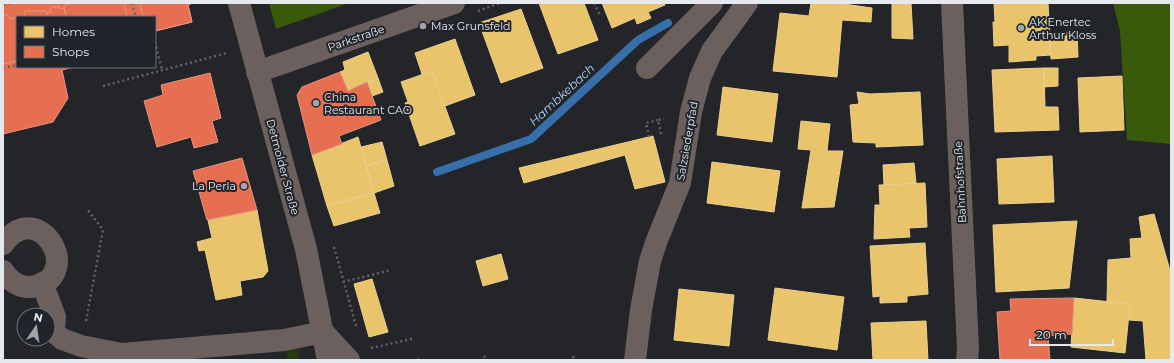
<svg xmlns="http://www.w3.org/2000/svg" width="1174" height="363" font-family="Montserrat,sans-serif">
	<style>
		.green { fill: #263c08 }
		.forest { fill: #395a0b }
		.homes { fill: #e9c46a; stroke: #e8cf91 }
		.shops { fill: #e76f51; stroke: #e69380 }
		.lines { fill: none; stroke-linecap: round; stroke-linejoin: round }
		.stream { stroke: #366faa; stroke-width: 8 }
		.path { stroke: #686162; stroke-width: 2.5; stroke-dasharray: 2 3; stroke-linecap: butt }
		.minor { stroke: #6c605e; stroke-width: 22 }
		.poi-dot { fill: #a1a4a8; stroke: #20242b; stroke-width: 1.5 }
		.labels { text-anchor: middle; stroke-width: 4; stroke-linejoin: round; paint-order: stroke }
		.poi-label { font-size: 11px; fill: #e5e8ed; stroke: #20242b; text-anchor: start }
		.street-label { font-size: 11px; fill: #e5e8ed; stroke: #20242b }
		.water-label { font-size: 12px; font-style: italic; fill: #b3d3f6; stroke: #20242b }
	</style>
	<rect width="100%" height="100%" fill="#232528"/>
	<path class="green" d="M285,343H295L299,360H288Z"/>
	<path class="forest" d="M269,3H349L276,29Z
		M1113,3H1171V144L1127,140L1120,31Z"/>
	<path class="homes" d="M539,3H584L598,40L558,54Z
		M602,3H664L665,5L648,12L651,18L637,24L635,18L612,28Z
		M811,3H837L872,8L871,22L842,20L837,77L773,71L780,13L809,16Z
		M892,3H911L913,39L892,38Z
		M994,3H1048L1051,55L1036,56V60L1009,62V45L994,46L993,22H995Z
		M521,9L543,68L501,83L479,23Z
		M1077,32L1078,57L1051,59L1049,33Z
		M455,39L475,95L445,106L432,71L422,74L415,53Z
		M368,52L378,78L348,91L340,72L345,70L343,62Z
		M1044,68L1045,107H1058L1059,130L995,132L992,70Z
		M1044,68H1058V86L1044,87Z
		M432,71L455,134L420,146L405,103L408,102L401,82Z
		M1122,76L1124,130L1080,132L1078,78Z
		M378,78L383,92L372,96L367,82Z
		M723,87L778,94L772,142L717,135Z
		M857,92L870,94L920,92L923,145L876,147V143L853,142L850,105L859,104Z
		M801,121L830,124L827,151H843L834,207L802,208L811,150L798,149Z
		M653,136L665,182L635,189L625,155L524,183L519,168Z
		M358,137L374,193L327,206L312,155Z
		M382,142L387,160L366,166L361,147Z
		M1052,156L1054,202L999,204L997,159Z
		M387,160L394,186L374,193L366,166Z
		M712,162L780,171L774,212L707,203Z
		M914,163L916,183L884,185L883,165Z
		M925,183L927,227L909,228L910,237L874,239L875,205H880L879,185Z
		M374,193L380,213L334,226L327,206Z
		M257,210L268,271L263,277L240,281L242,295L216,300L205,250L199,251L197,242L212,238L208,220Z
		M1154,214L1171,274V360H1146L1143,321L1129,320L1130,304L1107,301L1108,260L1131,258L1130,239L1142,238L1139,217Z
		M1077,221L1069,288L996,292L993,225Z
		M925,243L928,294L907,296V302L880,303V296L873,297L870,246Z
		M501,254L508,279L483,286L476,261Z
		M372,279L388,332L369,337L354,284Z
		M775,288L844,297L837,350L768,340Z
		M679,289L734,295L729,346L674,340Z
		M1074,298L1130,304L1125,353L1071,347Z
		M926,321L928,360H873L871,323Z"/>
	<path class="shops" d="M3,3H192L188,5L192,22L155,31V17H17V67H74L62,70L68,98L53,122L3,134Z
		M71,3H124L127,17H66L64,6Z
		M140,3H192L188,5L192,22L155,31V17H143Z
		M59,6L60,9L64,8L66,17H48L47,13L51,12L50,8Z
		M24,11H46L48,17H18L25,16Z
		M8,15L10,19L17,17V61L3,64V17Z
		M340,72L348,91L367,82L381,120L339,136L342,144L312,155L297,95L302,87Z
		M210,73L221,118L212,121L218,142L194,148L191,137L157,147L144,101L163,95L161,85Z
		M242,158L257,210L207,220L193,171Z
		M1074,298L1072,334L1048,336L1050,360H1000L997,312L1011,311L1010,299Z"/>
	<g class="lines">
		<path class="stream" d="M437,172L531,139L638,40L668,23"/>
		<path class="path" d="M132,3L136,17
			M594,3L600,15
			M3,5L10,3
			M478,11L500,3
			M155,42L162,70
			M3,68L17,65
			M103,86L227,53
			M661,134L658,120L664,119
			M649,137L646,123L658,120
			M334,247L357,329
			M343,282L391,270
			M86,321L103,230L87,209
			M371,348L412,339
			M484,356L486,360
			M573,356L574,360
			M418,360L421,356"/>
		<path class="minor" d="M239,3L306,249L328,360
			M952,3L968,349L967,360
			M647,68L712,3
			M257,72L454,3
			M3,244C40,194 87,279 31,287C20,288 9,281 3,271
			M42,283L55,317L54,330
			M48,327L62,339L81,346L122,354L284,340L323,332L349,360
			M635,360L641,310L650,261L657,240L680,183L691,112L700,78L712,51L747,3"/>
	</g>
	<g class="poi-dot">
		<circle cx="423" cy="26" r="4"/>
		<circle cx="1021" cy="28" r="4"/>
		<circle cx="316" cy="103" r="4"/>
		<circle cx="244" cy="186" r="4"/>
	</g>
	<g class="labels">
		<g class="poi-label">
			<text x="1029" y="26">AK Enertec<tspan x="1029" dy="13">Arthur Kloss</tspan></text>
			<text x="431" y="30">Max Grunsfeld</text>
			<text x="324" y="101">China<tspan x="324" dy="13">Restaurant CAO</tspan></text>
			<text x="236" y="190" text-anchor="end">La Perla</text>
		</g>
		<g class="street-label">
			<text transform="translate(356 38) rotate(-19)" y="4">Parkstraße</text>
			<text transform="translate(687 141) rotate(-80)" y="4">Salzsiederpfad</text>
			<text transform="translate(283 167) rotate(75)" y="4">Detmolder Straße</text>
			<text transform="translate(960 182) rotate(-93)" y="4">Bahnhofstraße</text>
		</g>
		<g class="water-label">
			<text transform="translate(562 95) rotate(-43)" y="4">Hambkebach</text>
		</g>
	</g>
	<rect width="1174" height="363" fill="none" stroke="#e5e8ed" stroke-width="8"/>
	<rect x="16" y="16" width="140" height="52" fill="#20242b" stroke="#6f7279"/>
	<rect x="24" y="26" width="20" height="12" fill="#e9c46a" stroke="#6f7279"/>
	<text x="52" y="36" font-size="12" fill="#e5e8ed">Homes</text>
	<rect x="24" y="46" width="20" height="12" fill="#e76f51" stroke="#6f7279"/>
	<text x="52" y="56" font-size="12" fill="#e5e8ed">Shops</text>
	<g transform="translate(36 327) rotate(13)"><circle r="19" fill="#20242b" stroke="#6f7279"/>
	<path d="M0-3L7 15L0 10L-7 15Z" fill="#a1a4a8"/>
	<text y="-6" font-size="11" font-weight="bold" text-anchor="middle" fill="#e5e8ed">N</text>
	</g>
	<path d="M1030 339v6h83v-6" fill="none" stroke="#e5e8ed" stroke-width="2"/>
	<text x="1036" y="339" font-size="12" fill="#e5e8ed" stroke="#20242b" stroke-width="3" paint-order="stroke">20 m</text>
</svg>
